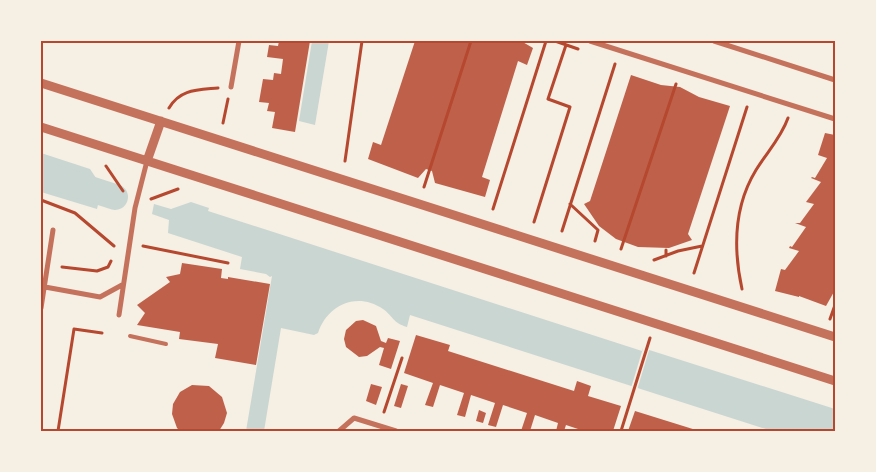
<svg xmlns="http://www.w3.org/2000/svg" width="876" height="472" font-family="'Noto Sans',sans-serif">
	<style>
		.water { fill: #c9d6d2 }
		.pier { fill: #f6efe4 }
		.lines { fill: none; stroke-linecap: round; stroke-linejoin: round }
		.canal { stroke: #c9d6d2; stroke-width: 26 }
		.building { fill: #bf614a }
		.path { stroke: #b5482f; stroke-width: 3 }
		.service { stroke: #c5725c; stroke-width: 4 }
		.minor { stroke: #c5725c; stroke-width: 5 }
		.tertiary { stroke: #c5725c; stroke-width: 9 }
		.neatline { fill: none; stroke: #b5482f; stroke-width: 2 }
	</style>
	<rect width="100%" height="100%" fill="#f6efe4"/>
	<path class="water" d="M312,41H329L315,125L299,121Z
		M41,153L90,169L102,187L97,209L41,192Z
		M191,202L209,208L208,211L642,351L643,348L835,409V431H772L410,315L407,327C393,323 393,316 383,309C357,291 327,305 318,333L314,335L281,328L264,431H246L272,276L270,277L266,274L240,269L242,257L168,233L169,220L152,214L154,204L171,209Z"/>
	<path class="pier" d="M644,345L650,347L637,390L631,388Z"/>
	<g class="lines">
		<path class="canal" d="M41,173L115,197"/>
	</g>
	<path class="building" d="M279,41H310L295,132L272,128L275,112L267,111L269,103L259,102L263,79L273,80L274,73L281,74L283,59L267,57L269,45L278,46Z
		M415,41H521L533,48L527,65L518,61L482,177L490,180L485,197L435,183L432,171L426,169L418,178L368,159L373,142L381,145Z
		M631,75L661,85L680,87L699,97L730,106L688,234L692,240L669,248L638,247L616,239L599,226L584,204L590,201Z
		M825,133L835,135V290L826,306L799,296V297L775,291L781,269L785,270L799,251L789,248L790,246L792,247L806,227L795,223H800L814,204L806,202L821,182L811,178L812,177L815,178L827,158L818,155Z
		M182,263L222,269L221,278L228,279V277L270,284L256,365L215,358L218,344L179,339L180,332L137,325L145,313L137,305L170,282L166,277L180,274Z
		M363,320L376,326L381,341L386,343L388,338L400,341L391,369L379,365L384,348L380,347L367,356L359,357L346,347L344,339L346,330L356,321Z
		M416,335L450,345L448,351L574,391L577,381L591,386L588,396L621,406L613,431H584L566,425L564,431H556L558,423L535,415L530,431H521L527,413L503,405L496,427L488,425L495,403L471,395L465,417L457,415L464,393L440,385L433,407L425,405L433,383L404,373Z
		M371,384L382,387L376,405L366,401Z
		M401,384L408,386L401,408L394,406Z
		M192,385L209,386L222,397L227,413L224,423L219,431H180L177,428L172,414L173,404L180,392Z
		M479,410L486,413L483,423L476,421Z
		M635,411L696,430V431H628Z"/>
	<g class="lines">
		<path class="path" d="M555,41L578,49
			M169,108C180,89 197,90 218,88
			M223,123L228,99
			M345,161L362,41
			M106,166L123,191
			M424,187L471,41
			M151,199L178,189
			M41,200L75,213L114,246
			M570,204L598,230L595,241
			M493,209L546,41
			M534,222L570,107L548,99L566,45
			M562,231L615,64
			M143,246L228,263
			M621,249L676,84
			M666,256V250
			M654,260L678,251L702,246
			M62,267L97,271L108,267L111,261
			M694,273L747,107
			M742,289C733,248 734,206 756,170C767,152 781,138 788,118
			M830,319L835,305
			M384,412L402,358
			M58,431L74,329L102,333
			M621,431L650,338"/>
		<path class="service" d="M130,336L166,344"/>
		<path class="minor" d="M590,41L835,119
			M714,41L835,80
			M231,87L239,41
			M45,287L100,297L122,285
			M41,308L53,230
			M119,315L135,208L147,161
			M339,431L354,418L396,431"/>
		<path class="tertiary" d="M41,83L835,337
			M41,127L835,381
			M147,161L161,121"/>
	</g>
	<rect width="876" height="472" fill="none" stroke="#f6efe4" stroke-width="85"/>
	<rect x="42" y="42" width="792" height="388" class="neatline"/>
</svg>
